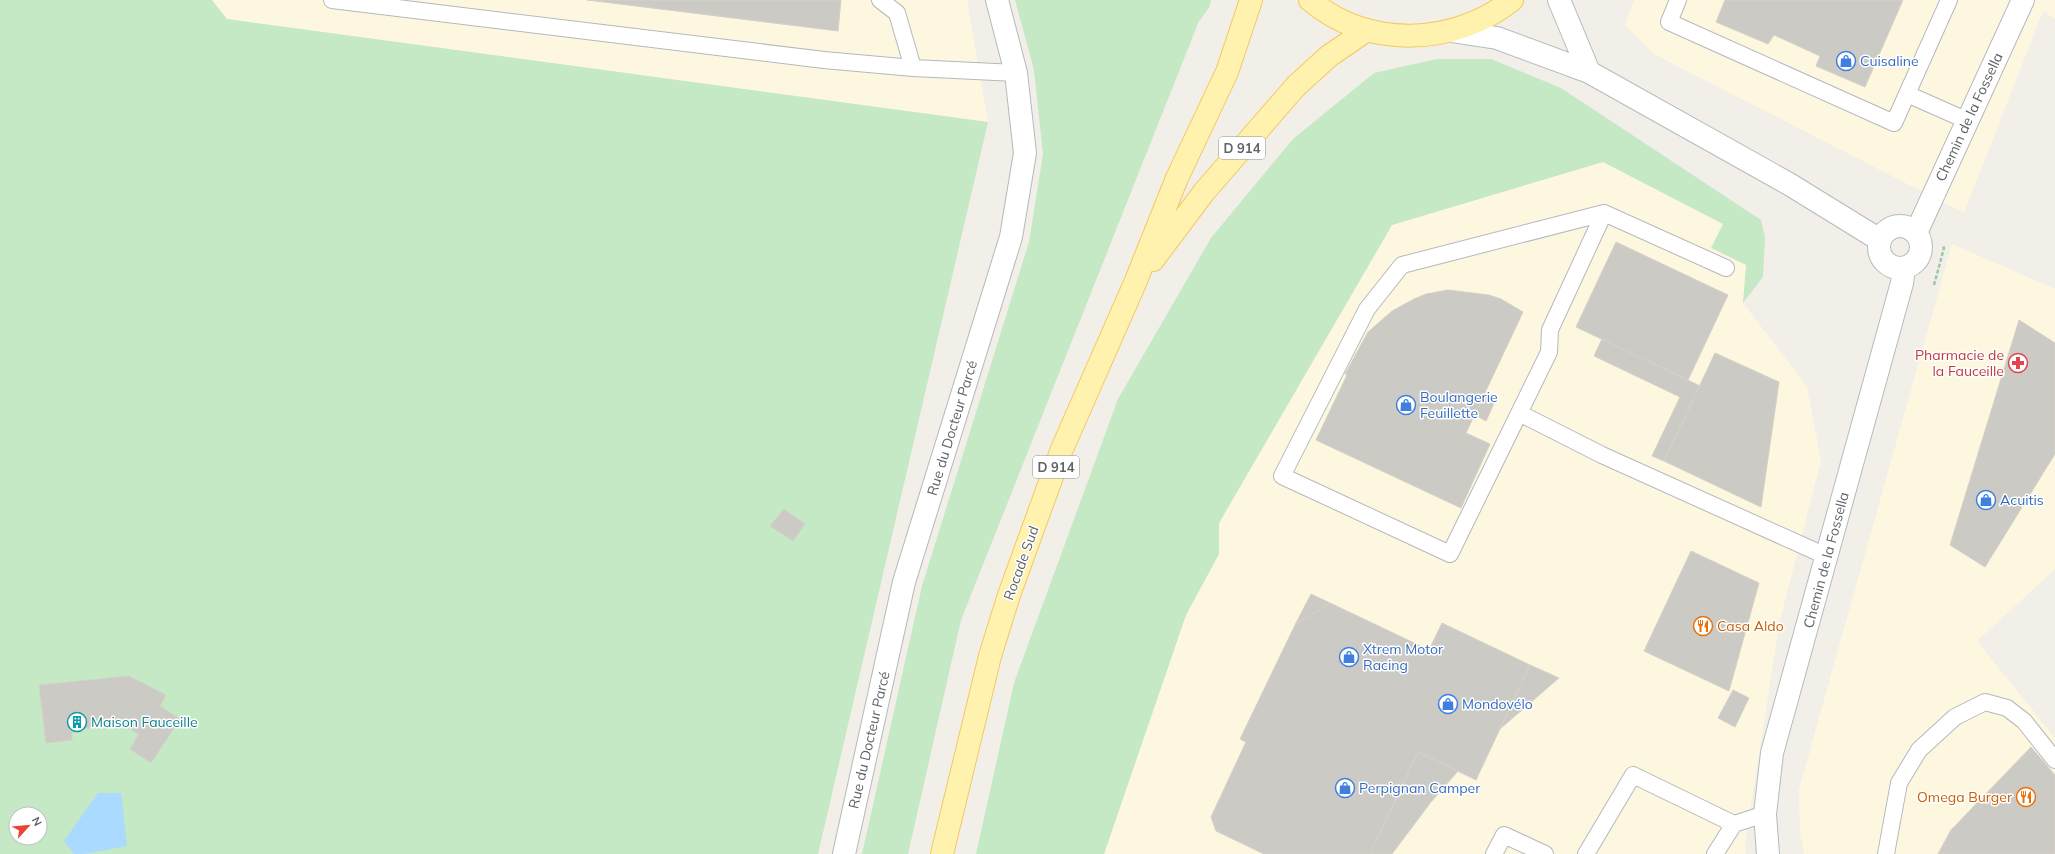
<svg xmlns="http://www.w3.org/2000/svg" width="2055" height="854" font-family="Mulish,sans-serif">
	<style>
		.commercial { fill: #fef7e0 }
		.green { fill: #c5e8c5; fill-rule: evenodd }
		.water { fill: #aadaff }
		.building { fill: #cccac5; stroke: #d6d1c6 }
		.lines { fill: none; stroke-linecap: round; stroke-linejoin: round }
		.lane-casing { stroke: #b5b8bc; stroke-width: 18 }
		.street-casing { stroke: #b5b8bc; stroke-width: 24 }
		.secondary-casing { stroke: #b6babf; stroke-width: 24 }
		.primary-casing { stroke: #f2c960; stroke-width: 24 }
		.path { stroke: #9cc7a9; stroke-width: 2.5; stroke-dasharray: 4 2; stroke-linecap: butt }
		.lane { stroke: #fff; stroke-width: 16 }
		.street { stroke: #fff; stroke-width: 22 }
		.secondary { stroke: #fff; stroke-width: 22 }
		.primary { stroke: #fff2af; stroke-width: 22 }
		.labels { text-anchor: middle; stroke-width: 3; stroke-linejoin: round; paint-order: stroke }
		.shield { fill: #fff; stroke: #8f9295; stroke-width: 1 }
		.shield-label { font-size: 13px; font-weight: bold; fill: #5f6368 }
		.shop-label { font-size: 14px; fill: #366cbe; stroke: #fff; text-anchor: start }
		.street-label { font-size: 14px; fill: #5f6368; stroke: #fff }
		.health-label { font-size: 14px; fill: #be3a42; stroke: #fff; text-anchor: end }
		.food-label { font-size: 14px; fill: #c56008; stroke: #fff; text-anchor: start }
		.culture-label { font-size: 14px; fill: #0d838f; stroke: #fff; text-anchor: start }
	</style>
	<rect width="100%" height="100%" fill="#f1efe8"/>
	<path class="commercial" d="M212,0H967L988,122L226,19Z
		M1634,0H2055V19L2043,11L1964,213L1654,54L1625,25Z
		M1603,162L1723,224L1747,265L1743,303L1807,387L1821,461L1780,620L1745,843L1746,854H1104L1186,615L1219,554V523L1392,225Z
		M1952,244L2055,289V569L1977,641L2055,738V854H1804L1800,833L1799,789Z"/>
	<path class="green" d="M0,0H212L227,19L988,122L818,854H0ZM16,814H40V838H16Z
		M1015,0H1211L1209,8L1199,21L961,620L908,854H862L922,586L1029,242L1043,154L1034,70Z
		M1437,59H1491L1561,88L1761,220L1765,237L1763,277L1743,303L1746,265L1711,248L1723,224L1603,162L1392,225L1219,523V554L1186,615L1104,854H976L1014,683L1118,399L1211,238L1293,139L1374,73Z"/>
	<path class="water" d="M98,793H121L127,846L84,854H74L64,841Z"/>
	<path class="building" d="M587,0H841L838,31Z
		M1725,0H1903L1865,87L1816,66L1820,56L1774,35L1768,44L1716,22Z
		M1616,242L1728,295L1688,380L1576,327Z
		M1448,290L1489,295L1501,299L1523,312L1466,433L1490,444L1461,508L1316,440L1347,375L1345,374L1368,332L1392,311L1414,299L1426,294Z
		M2019,320L2055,343V454L1985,567L1950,545Z
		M1602,339L1700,386L1664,461L1652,456L1680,397L1594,356Z
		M1715,353L1779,382L1761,507L1664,461Z
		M1484,396L1495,401L1486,421L1475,415Z
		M784,509L805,524L793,541L770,526Z
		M1691,551L1759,583L1729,691L1644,651Z
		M1311,594L1330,603L1295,625Z
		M1330,603L1429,650L1442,623L1530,665L1476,780L1418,752L1370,854H1264L1216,831L1211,817L1246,742L1240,739L1295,625Z
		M1530,665L1559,678L1500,729Z
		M129,676L166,695L160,706L180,719L151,763L130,749L139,734L112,718V724L72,731V740L46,743L39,685Z
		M1733,690L1749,698L1735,727L1718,718Z
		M2031,747L2055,775V854H1938L1951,830Z
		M1418,752L1458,771L1431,802L1392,854H1370Z"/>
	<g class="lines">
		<g class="lane-casing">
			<path id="lane" d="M332,0L824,60L913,68L1016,73
				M880,0L897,13L913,68
				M1678,0L1669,22L1894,123L1949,0
				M1907,94L1968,121
				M1604,213L1550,330L1549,352L1450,554L1282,476L1367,309L1402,265Z
				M1604,213L1726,268
				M1519,413L1602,455L1826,556
				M1494,854L1504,835L1545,854
				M1586,854L1633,775L1734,824
				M1715,854L1734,824L1765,814
				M1886,854L1899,783L1919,750L1955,717L1985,702L2007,708L2024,721L2055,760"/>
		</g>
		<g class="street-casing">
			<path id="street" d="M1916,233L2023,0
				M844,854L904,582L1011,237L1025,153L1016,73L997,0"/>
		</g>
		<g class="secondary-casing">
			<path id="secondary" d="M1559,0L1589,72
				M1451,31L1497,38L1589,72L1789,184L1880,240
				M1879 247a21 21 0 1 1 42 0a21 21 0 1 1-42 0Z
				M1768,854L1765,814L1772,753L1902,283L1904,268"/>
		</g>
		<g class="primary-casing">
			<path id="primary" d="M1310,0C1368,50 1455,45 1512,0
				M1153,260L1204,192L1296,86L1329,56L1367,30
				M942,854L990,656L1009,595L1062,449L1135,283L1177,178L1227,72L1251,0"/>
		</g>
		<path class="path" d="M1934,285L1944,248L1943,246"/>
		<use href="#lane" class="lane"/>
		<use href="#street" class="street"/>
		<use href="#secondary" class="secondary"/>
		<use href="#primary" class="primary"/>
	</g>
	<defs>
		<g id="shop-ring" transform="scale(1)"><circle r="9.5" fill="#fff" stroke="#3f7fe0" stroke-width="1.5"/><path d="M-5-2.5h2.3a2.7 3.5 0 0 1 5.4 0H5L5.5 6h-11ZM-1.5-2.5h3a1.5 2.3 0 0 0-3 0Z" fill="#3f7fe0"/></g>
		<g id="pharmacy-ring" transform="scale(1)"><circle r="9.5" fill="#fff" stroke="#e0444e" stroke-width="1.5"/><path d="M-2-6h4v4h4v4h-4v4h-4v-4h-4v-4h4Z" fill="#e0444e"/></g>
		<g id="restaurant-ring" transform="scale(1)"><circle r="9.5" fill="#fff" stroke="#e8710a" stroke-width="1.5"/><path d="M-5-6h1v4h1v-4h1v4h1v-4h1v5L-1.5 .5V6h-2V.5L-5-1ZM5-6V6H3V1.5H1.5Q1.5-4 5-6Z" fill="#e8710a"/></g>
		<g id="building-ring" transform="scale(1)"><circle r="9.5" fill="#fff" stroke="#0f9aa8" stroke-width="1.5"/><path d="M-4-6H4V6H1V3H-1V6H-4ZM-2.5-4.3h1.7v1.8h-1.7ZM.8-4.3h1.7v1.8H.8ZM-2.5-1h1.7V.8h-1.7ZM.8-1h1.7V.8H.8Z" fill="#0f9aa8"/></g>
	</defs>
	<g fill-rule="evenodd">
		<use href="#shop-ring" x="1846" y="61"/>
		<use href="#pharmacy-ring" x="2018" y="363"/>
		<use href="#shop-ring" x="1406" y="405"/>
		<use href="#shop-ring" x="1986" y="500"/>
		<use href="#restaurant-ring" x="1703" y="626"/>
		<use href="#shop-ring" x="1349" y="657"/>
		<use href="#shop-ring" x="1448" y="704"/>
		<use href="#building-ring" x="77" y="722"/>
		<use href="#shop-ring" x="1345" y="788"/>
		<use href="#restaurant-ring" x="2026" y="797"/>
	</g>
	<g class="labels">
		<g class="shield">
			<rect x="1219" y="137" width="46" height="22" rx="3"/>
			<rect x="1033" y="456" width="46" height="22" rx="3"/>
		</g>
		<g class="shield-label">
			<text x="1242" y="153">D 914</text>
			<text x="1056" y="472">D 914</text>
		</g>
		<g class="shop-label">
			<text x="1860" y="66">Cuisaline</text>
			<text x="1420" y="402">Boulangerie<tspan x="1420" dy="16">Feuillette</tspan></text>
			<text x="2000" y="505">Acuitis</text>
			<text x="1363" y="654">Xtrem Motor<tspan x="1363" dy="16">Racing</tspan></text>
			<text x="1462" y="709">Mondovélo</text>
			<text x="1359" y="793">Perpignan Camper</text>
		</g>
		<g class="street-label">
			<text transform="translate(1969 117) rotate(-65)" y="5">Chemin de la Fossella</text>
			<text transform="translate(952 428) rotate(-73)" y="5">Rue du Docteur Parcé</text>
			<text transform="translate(1826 560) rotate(-75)" y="5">Chemin de la Fossella</text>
			<text transform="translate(1021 563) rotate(-70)" y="5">Rocade Sud</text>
			<text transform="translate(869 740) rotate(-77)" y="5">Rue du Docteur Parcé</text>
		</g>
		<g class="health-label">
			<text x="2004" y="360">Pharmacie de<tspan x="2004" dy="16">la Fauceille</tspan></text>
		</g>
		<g class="food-label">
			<text x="1717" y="631">Casa Aldo</text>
			<text x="2012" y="802" text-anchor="end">Omega Burger</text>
		</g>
		<g class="culture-label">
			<text x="91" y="727">Maison Fauceille</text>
		</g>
	</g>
	<g transform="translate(28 826) rotate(63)"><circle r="19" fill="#ffffff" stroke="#bfc1c3"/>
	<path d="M0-3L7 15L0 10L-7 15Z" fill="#ea4335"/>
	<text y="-6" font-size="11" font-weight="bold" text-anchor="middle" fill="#5f6368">N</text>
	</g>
</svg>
